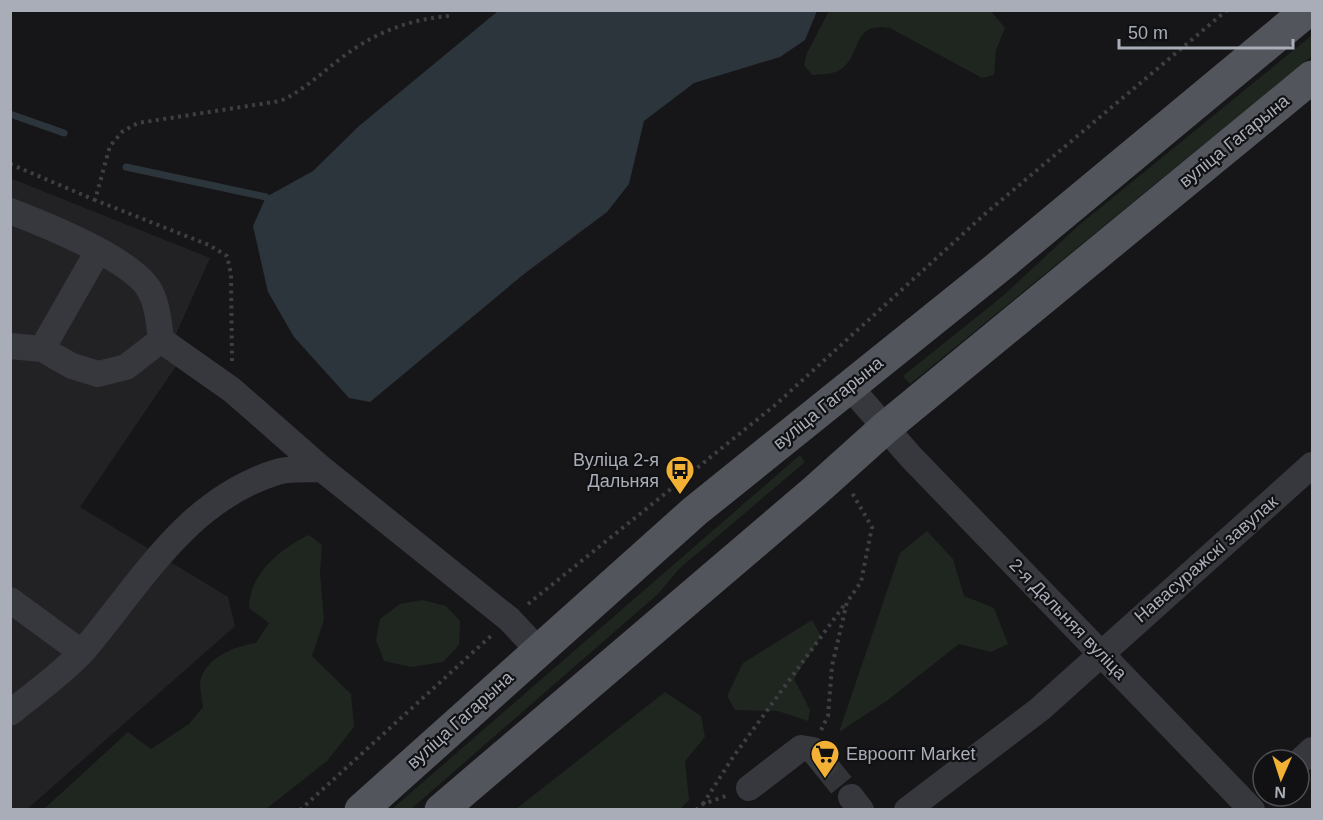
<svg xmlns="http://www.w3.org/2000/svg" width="1323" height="820" font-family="Arial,sans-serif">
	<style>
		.built { fill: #222225 }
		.green { fill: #1e261f }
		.water { fill: #2c353c }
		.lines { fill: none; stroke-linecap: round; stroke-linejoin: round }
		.stream { stroke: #2c353c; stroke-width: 7 }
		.minor-tunnel { stroke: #333438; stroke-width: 26; stroke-dasharray: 26 13; stroke-linecap: butt }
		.path { stroke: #3d3f44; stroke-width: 4; stroke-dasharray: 3 4.5; stroke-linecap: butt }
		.minor { stroke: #37383d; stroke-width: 26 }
		.major { stroke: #53555c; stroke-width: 33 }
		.labels { text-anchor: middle; stroke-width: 4.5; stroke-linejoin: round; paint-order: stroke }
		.street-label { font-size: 18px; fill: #a8adb8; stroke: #111113 }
		.poi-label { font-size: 18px; fill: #a8adb8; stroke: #111113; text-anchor: end }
	</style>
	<rect width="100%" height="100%" fill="#161618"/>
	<path class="built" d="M10,178L210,258L176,334L189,347L80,507L228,597L235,626L26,810L10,809Z"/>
	<path class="green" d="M829,11H991L1005,28L996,50L994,75L982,78L890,28C853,22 862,49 844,67C836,75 822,74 812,75L804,65L807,53Z
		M1312,35V56L910,384L903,376L1004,295L1078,226Z
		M800,455L805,462L679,569L658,594L411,809H392Z
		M927,531L953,559L964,596L994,608L1008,644L991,652L959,644L888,700L839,732L900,553Z
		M309,535L322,545L320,572L324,620L312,656L351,694L354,727L327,761L266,809H44L128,732L151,749L189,724L203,707C202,700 200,691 200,684C203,658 235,646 256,643L269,623L249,608C249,574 281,548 309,535Z
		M422,600L446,606L460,621L459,645L443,662L411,667L384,661L376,640L380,619L400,604Z
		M812,620L821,636L794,679L810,710L808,721L778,711L735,710L727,696L743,663Z
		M665,692L701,716L705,737L685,761L689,800L680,809H516Z"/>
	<path class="water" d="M498,11H817L805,40L780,57L694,83L644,121L629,184L607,212L524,274L370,402L349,398L294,337L268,292L253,226L266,197L313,171L359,126Z"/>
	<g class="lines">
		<path class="stream" d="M10,114L64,133
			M126,167L266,197"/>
		<path class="minor-tunnel" d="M825,765L851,797"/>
		<path class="path" d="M10,164L95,200
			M232,361L231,274L227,256L209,245L95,200L110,146L123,131L138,123L280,101C305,90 322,72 344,56C376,32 410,19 450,16
			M528,604L774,406L986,213L1227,10
			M821,730L828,716L832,666L847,602L861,582L872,527L852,493
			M703,804L733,757L845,604
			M300,810L493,634
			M696,810L703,804L729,795"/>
		<path class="minor" d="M10,211C44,224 134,260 150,291C158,306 159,324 161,340L232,390L322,469
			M10,346L42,349L72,366L98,374L126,367L161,340
			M42,349L98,251
			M849,386L911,457L1252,810
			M10,600L81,652
			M10,713C34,693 62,674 83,651C141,583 186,500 277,472C290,468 308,470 322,469L509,619L538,650
			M1299,762L1312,750
			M749,788L801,748L813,750L825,765
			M851,797L861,810
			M907,810L1040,709L1312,465"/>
		<path class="major" d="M361,810L695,511L996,269L1308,10
			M441,810L816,490L885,428L1312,77"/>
	</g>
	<defs>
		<g id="bus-pin" transform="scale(1.5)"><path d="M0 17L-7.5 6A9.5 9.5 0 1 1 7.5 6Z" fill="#f2b134" stroke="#111113"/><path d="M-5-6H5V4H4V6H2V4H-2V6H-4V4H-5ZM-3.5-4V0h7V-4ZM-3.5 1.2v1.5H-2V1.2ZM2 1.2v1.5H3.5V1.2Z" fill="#111"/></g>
		<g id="supermarket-pin" transform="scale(1.5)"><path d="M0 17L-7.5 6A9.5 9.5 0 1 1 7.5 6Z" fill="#f2b134" stroke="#111113"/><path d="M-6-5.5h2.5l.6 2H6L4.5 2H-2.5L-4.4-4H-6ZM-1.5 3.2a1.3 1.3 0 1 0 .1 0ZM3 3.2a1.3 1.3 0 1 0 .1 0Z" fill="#111"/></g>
	</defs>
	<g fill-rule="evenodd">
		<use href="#bus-pin" x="680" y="470"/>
		<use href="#supermarket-pin" x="825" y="754"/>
	</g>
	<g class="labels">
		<g class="street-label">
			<text transform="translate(1234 141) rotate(-39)" y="6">вуліца Гагарына</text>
			<text transform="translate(828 403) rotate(-39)" y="6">вуліца Гагарына</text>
			<text transform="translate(1206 559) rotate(-41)" y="6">Навасуражскі завулак</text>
			<text transform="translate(1068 619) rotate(46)" y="6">2-я Дальняя вуліца</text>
			<text transform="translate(460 720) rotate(-42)" y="6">вуліца Гагарына</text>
		</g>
		<g class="poi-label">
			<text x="659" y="466">Вуліца 2-я<tspan x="659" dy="21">Дальняя</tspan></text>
			<text x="846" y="760" text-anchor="start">Евроопт Market</text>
		</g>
	</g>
	<rect width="1323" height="820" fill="none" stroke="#a8adb8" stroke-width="24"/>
	<g transform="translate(1281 778) rotate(183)"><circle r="28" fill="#111113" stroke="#4d4f55" stroke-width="1.5"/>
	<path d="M0-4.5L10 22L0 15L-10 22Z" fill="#f2b134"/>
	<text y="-9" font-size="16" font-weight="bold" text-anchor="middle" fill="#a8adb8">N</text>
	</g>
	<path d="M1119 39v9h174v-9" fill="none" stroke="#a8adb8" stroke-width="3"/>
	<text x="1128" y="39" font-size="18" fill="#a8adb8" stroke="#111113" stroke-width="4.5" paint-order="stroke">50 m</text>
</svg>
